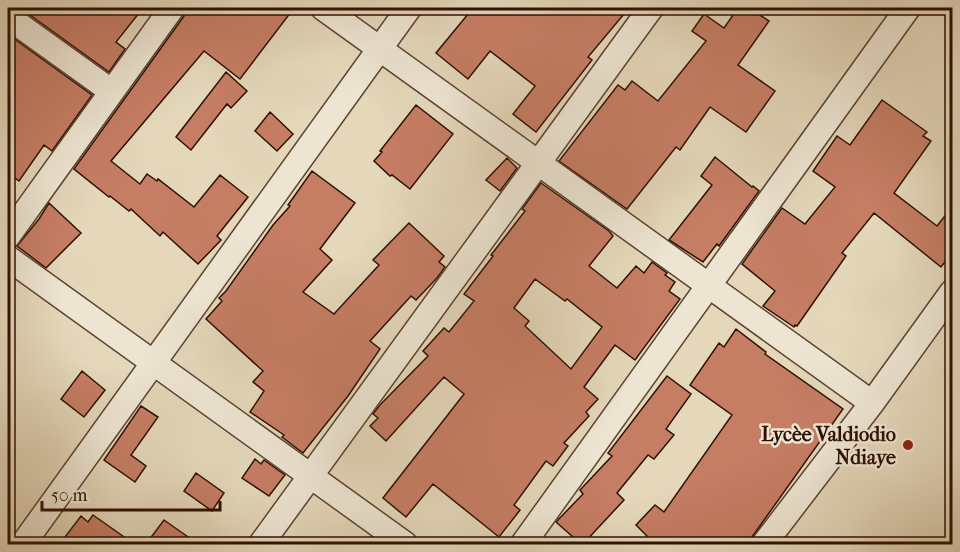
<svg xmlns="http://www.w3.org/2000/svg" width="960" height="552" font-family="'IM FELL French Canon',serif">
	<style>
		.building { fill: #c57d64; stroke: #2e1003; stroke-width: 1.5; fill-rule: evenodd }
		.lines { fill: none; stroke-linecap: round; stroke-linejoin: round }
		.street-casing { stroke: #5c4231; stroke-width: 27 }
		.street { stroke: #ede5d2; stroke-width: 24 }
		.poi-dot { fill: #8f2418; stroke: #ede5d2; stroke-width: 2 }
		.labels { text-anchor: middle; stroke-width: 5; stroke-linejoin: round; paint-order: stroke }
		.poi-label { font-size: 20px; font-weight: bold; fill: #2e1003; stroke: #ede5d2; text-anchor: end }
	</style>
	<rect width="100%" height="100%" fill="#e4d7ba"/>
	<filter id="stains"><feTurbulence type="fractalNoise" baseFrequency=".00333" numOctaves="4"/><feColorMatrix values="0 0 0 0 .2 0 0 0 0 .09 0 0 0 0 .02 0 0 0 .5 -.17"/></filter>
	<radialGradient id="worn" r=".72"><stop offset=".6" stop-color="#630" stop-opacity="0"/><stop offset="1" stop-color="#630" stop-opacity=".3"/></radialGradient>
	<path class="building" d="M35,8H143L116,42L125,49L109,72L30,15Z
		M188,8H294L240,79L204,51L111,161L140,184L147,174L157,181L158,179L194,207L220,175L248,197L217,236L221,240L198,264L163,232L160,236L131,209L129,211L110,196L109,197L74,169L184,16Z
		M473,8H629L588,57L592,60L536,132L513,114L535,86L490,51L468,79L436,53Z
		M738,8H749L769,21L738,65L775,91L746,132L710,107L680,150L676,147L627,209L559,161L618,85L625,90L632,81L658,101L706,41L692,31L704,14L724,28Z
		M13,38L92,95L52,151L44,145L19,181L8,173V45Z
		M226,72L247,91L231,108L227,104L191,150L176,137Z
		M882,100L927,132L923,136L931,141L894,193L937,226L952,207V253L941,267L874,213L842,253L846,256L797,326L795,325L794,327L763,306L775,291L742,264L782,208L805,224L835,187L813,171L837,136L850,145Z
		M416,105L453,134L410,189L392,175L390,176L374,161L382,152L380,151Z
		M270,112L293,134L277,151L255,131Z
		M715,157L752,187L753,186L759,191L719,246L717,244L703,262L669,240L712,185L701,176Z
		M507,158L517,168L500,191L486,180Z
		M312,171L355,203L320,249L332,260L303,292L334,314L379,265L373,260L409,223L444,256L439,262L445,267L437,278L416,300L411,296L370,341L380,349L348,396L303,453L282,437L284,435L250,412L264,391L253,382L263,371L206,319L222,301L219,298L226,291L273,225L290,206L288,205Z
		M541,183L609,231L613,236L589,266L617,288L636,266L644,273L652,262L667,273L665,275L675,282L669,291L680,299L635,360L615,345L584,387L598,399L586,412L589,416L564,443L568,446L553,466L546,461L514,505L520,510L499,537L433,484L406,517L383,498L464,394L444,377L386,441L370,426L378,418L373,414L380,405L428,356L423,351L444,328L449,332L474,301L464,294L493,256L491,255L525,211L522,209ZM535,279L565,301L567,299L602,327L571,369L525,326L529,321L514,308Z
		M49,203L81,233L46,268L17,246L39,219Z
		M736,329L766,352L765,354L843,409L747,544H641L647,536L636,525L655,505L664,512L732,415L690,385L719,343L724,347Z
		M82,371L105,390L84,417L61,399Z
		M667,376L691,394L666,429L674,435L654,459L648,455L617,493L624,500L583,544H581L556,522L583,494L580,490L612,456L608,453Z
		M141,406L158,417L131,455L146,466L135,482L104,460Z
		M255,459L261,464L264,460L285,475L269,496L242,478Z
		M196,473L224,493L212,511L184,491Z
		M93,515L134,544H76L65,537L81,516L88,522Z
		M164,520L198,544H146Z"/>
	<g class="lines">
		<g class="street-casing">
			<path id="street" d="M323,8L872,403
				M8,17L111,91
				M8,236L172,8
				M8,258L405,544
				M23,544L409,8
				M261,544L651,8
				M523,544L908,8
				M764,544L872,403L952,292"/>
		</g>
		<use href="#street" class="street"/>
	</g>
	<circle class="poi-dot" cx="908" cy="445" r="6"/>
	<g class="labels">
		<g class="poi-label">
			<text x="896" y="441">Lycèe Valdiodio<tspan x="896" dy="23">Ndiaye</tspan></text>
		</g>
	</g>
	<rect width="960" height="552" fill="none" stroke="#e4d7ba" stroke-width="30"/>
	<rect x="9" y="9" width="942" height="534" fill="none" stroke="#2e1003" stroke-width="3"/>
	<rect x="15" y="15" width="930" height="522" fill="none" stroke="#2e1003" stroke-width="1.5"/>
	<path d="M42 501v9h178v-9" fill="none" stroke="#2e1003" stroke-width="3"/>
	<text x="51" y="501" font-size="18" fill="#2e1003" stroke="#ede5d2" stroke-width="4.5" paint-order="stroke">50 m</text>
	<rect width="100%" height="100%" filter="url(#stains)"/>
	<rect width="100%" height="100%" fill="url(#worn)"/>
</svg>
